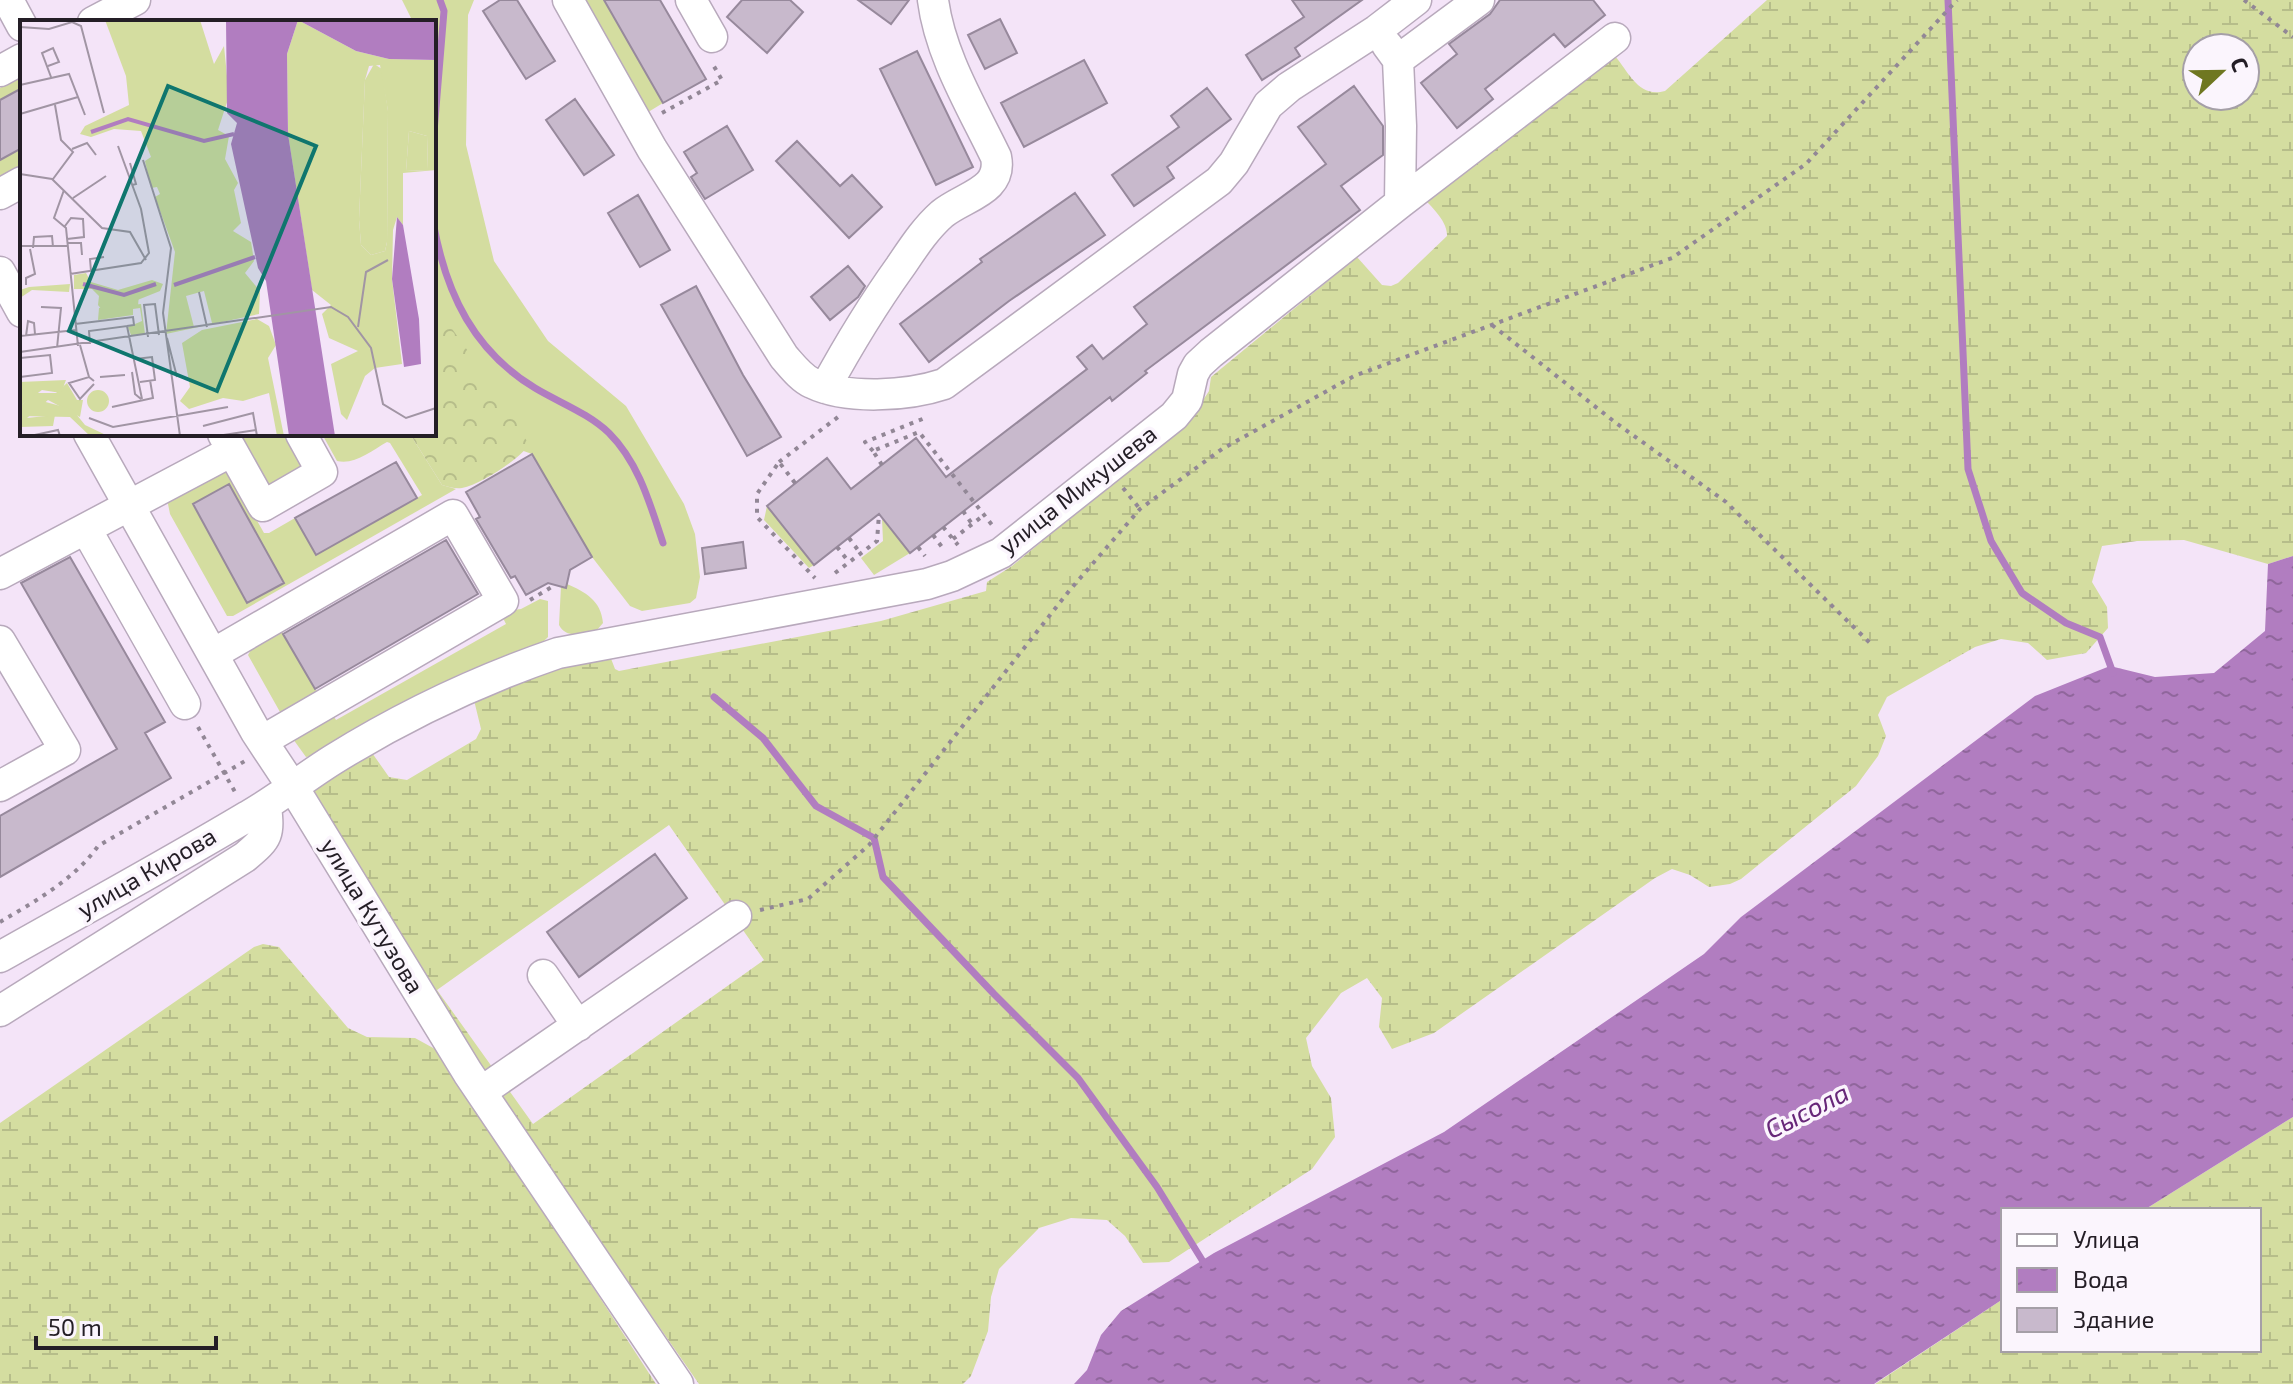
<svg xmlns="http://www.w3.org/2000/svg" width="2293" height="1384" font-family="'Exo 2',sans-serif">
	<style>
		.grass { fill: #d4dda0 }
		.forest { fill: url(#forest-crowns) }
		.wetland { fill: url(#wetland-marsh); fill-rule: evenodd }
		.water { fill: url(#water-ripples) }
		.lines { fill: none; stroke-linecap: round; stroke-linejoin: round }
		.stream { stroke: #b17dc0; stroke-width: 7 }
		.building { fill: #c8b9cc; stroke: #97899c; stroke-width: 2 }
		.minor-casing { stroke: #b8a9bc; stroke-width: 33 }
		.path { stroke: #928796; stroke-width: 4; stroke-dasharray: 4 6; stroke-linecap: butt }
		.minor { stroke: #fff; stroke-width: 30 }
		.labels { text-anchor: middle; stroke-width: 7; stroke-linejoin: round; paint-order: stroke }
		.street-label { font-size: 24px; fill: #241e26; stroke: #fbf5fd }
		.water-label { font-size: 26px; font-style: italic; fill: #672779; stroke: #fbf5fd }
		.inset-river { fill: none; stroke: #b17dc0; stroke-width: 4 }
		.inset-road { fill: none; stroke: #a195a4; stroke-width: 2 }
		.view { fill: #0f766e; fill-opacity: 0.15; stroke: #0f766e; stroke-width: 4 }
		.inset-edge { fill: none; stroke: #241e26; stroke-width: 4 }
	</style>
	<defs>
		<pattern id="forest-crowns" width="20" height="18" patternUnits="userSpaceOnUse" patternTransform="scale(2)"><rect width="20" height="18" fill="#d4dda0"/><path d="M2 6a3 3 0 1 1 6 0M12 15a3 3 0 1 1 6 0" fill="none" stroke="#b6bd8a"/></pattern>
		<pattern id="wetland-marsh" width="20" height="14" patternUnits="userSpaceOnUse" patternTransform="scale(2)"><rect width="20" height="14" fill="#d4dda0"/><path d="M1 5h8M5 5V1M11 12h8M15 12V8" fill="none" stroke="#b6bd8a"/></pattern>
		<pattern id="water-ripples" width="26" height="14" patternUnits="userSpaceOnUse" patternTransform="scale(2)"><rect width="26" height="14" fill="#b17dc0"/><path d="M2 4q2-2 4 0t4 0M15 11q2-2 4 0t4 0" fill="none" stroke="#90669c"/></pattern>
	</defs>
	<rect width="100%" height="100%" fill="#f4e4f8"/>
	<path class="grass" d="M402,0H474L468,15L466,145L494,261L548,341L626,406L684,504L695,534L700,577L696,598L690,603L642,611L630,606L592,557L532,454L462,429L434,390V22H413Z
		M581,0H604L663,103L645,114Z
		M22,76V166L0,178V88Z
		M236,434H291L304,468L266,487Z
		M322,434H410L442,485L456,489L233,616H227L170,514L167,499L226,466L264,533H269L295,518L316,555L422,495L390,443L387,442C371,451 355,465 337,461Z
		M767,506L814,565L809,568L764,520Z
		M882,519L910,553L874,575L861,558L883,541Z
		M567,584C585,592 601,600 603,623L597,630C583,633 567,640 559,625L561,586L566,588Z
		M540,599L548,601V637L544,641L460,674L316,755L306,757L293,739L330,710L336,720L506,624L500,612L521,609Z
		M282,629L283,634L317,692L280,712L248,655L252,648Z"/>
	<path class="forest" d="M434,282L450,326L506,404L529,445C518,460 481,484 462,488C455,489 449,487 442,485L410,434H434Z"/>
	<path class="wetland" d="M1767,0H2293V556L2268,564L2184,540L2137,541L2102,546L2092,582L2107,607L2108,628L2086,653L2047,660L2028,643L2001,639L1975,647L1887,697L1878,715L1886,736L1878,756L1856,786L1741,879L1730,884L1709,887L1690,875L1672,869L1655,878L1434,1033L1392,1049L1379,1027L1382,998L1367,978L1341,993L1306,1038L1312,1066L1331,1098L1335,1137L1312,1169L1169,1262L1143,1263L1125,1236L1107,1220L1071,1218L1039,1228L999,1269L991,1297L988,1331L971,1376L963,1384H699L429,996L299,791L370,750L389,777L407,780L476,739L481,729L473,696L498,679L610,656L615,669L619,671L881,621L986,591L987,582L1012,566L1190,420L1209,391L1211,377L1357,257L1382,285L1391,286L1398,283L1447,236C1448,220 1428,204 1418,192L1615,56C1630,74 1639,98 1665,91ZM2197,48H2245V96H2197ZM669,825L764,960L533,1124L437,990Z
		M263,944L279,947L348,1028L367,1037L415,1038L435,1049L446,1061L656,1384H0V1123L254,947Z
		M2293,1117V1384H1875L2003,1299V1350H2259V1210H2144Z"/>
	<path class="water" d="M2293,556V1117L2144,1210H2003V1299L1874,1384H1074L1087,1370L1101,1335L1121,1311L1214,1253L1444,1132L1704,954L1741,917L2035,696L2110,666L2155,677L2214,673L2265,631L2268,564Z"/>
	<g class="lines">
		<path class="stream" d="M1948,0L1968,469L1991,541L2022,593L2066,623L2100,637L2113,673
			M434,132L444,11L440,0
			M434,227C447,295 474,351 535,388C560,403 588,413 609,433C639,463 650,504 663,543
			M714,697L763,738L816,806L874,838L883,877L994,994L1078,1078L1157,1187L1207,1268"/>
	</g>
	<path class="building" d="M500,0H517L555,61L526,79L483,11Z
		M604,0H660L706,79L663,103Z
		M742,0H790L803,12L767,53L727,17Z
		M858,0H909L891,24Z
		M1292,0H1362L1295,48L1300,56L1262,80L1246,55L1304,17Z
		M1500,0H1593L1605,15L1565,47L1554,34L1485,89L1493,99L1457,128L1421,83L1457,54L1449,44L1490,14Z
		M1000,19L1017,53L985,69L968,35Z
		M917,51L973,167L936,185L880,69Z
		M1084,60L1107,103L1024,147L1001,103Z
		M1354,86L1383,126V155L1341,186L1360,210L1145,371L1147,373L1112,401L1110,397L910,553L879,514L814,565L767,506L827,458L851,489L916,438L946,477L1087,369L1077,357L1092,345L1103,359L1147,324L1134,307L1326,164L1298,127Z
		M22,88V148L0,160V100Z
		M1207,88L1231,119L1167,167L1174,178L1134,206L1112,175L1179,127L1171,116Z
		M575,99L614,155L584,175L546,120Z
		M727,126L753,170L705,199L691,177L697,173L684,152Z
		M797,141L840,186L852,175L882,207L849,238L776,161Z
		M1075,193L1105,235L1009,301L929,362L900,324L982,262L980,259Z
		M638,195L670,250L640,267L608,213Z
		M848,266L865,286L858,297L830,320L811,297Z
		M696,286L743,375L781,437L747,456L661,305Z
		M532,454L592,557L570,570L566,588L548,583L526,595L515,576L511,578L476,519L480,517L466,492Z
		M396,462L417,498L316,555L295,518Z
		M229,484L284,583L247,603L193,504Z
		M446,540L478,594L315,689L283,634Z
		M743,542L746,568L705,574L702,548Z
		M70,557L165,722L145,733L171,778L0,877V816L117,749L21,583Z
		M655,854L687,898L579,977L547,932Z"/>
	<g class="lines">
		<g class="minor-casing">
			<path id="minor" d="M8,0L22,26
				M568,0L652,149L784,357C792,366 801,378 812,383C847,400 908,396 944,384L1219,181L1234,163L1268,105L1289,87L1377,30L1416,0
				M691,0L712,37
				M93,22L135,0
				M1387,45L1398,60L1479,0
				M1398,60L1401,126L1400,203
				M0,71L22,59
				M0,194L22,182
				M0,272L22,312
				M825,388C848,346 872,306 900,267C913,248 925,229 942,214C964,196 1003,191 996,157C972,107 940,55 933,0
				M89,434L256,732L301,800L468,1073L678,1384
				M230,447L263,506L322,472L301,434
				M86,529L185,704
				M0,574L232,451L223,434
				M0,641L65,750L0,786
				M213,654L453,515L503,601L262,741
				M0,957C83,910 166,865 248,816C278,799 305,777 334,759C405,715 479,680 558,653L927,584L952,576L1001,553L1174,416L1187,400L1193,374L1198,365L1211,353L1400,203L1615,38
				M543,975L578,1026
				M0,1011L245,857C269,837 269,835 266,805
				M481,1092L736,916"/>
		</g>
		<path class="path" d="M2244,0L2293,37
			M662,113L722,80L712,63
			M1492,325L1616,423L1726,502L1871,644
			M873,451L865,442L925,418
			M779,462L838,417
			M882,465L873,451L919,432L992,525
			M795,483L779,462L757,494V517L815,578
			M1123,488L1140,509
			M963,511L972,524
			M943,527L958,545
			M933,535L945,551
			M849,538L861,554
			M953,539L984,515
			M837,547L849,562
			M918,547L925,556
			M835,573L877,541L879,514
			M530,600L555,585
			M198,727L235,792
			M760,910L808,899L869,845L1069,591L1140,509L1222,449L1354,376L1672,258L1806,164L1957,0
			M0,922C34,902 75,879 98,846L245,761"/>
		<use href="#minor" class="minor"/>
	</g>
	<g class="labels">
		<g class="street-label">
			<text transform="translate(1078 490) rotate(-38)" y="8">улица Микушева</text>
			<text transform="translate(147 873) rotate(-30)" y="8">улица Кирова</text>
			<text transform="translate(372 916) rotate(59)" y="8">улица Кутузова</text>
		</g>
		<g class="water-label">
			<text transform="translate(1807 1111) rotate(-27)" y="9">Сысола</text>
		</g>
	</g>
	<g transform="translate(20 20)">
		<rect width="416" height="416" fill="#f4e4f8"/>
		<path d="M354,44L362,49L368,91L367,222L365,231L351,235L341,225L339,199L345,60ZM389,111L407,116L408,150L386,151ZM66,253L71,262L98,270L132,260L143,264L140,271L115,281H84L72,269H54V255ZM121,284L125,314L111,315L108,307L122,301L120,288L113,289V295L78,300L79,288ZM47,363L57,380H63L60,397L28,380L7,398L35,395L33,406L0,407V386L16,373H36Z" fill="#d4dda0"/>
		<path d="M50,264L49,272L12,270L0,278V270L9,267ZM119,274L118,286L82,290L78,285L79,276ZM46,360L41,373L22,370L0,386V362ZM67 381a11 11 0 1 1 22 0a11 11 0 1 1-22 0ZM18,380L52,389L65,405L88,416H70L50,397L1,396Z" fill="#d4dda0"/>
		<path d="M85,0H180L194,44L204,26L209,76L198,110L209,116L205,139L218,163L214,170L221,203L213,211L231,222L234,241L225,253L240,271L239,294L146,314L155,232L135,177L140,174L137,167L131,168L125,141L131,137L121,111L94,109L71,117L60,114L65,106L109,85L106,56ZM184,271L192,303L174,307L166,276ZM278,0L336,31L369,39L416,40V150L383,153V205L377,197L373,210L372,259L382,344L355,348L345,356L327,400L321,394L311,344L338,331L309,318L302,294L311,285L292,270L268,114L267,34ZM360,45L368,91L367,222L365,231L351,235L341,225L339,199L345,60L349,46ZM389,111L407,116L408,150L386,151ZM237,299L249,306L256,325L248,338L264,416H257L249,373L223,381L203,378L169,389L160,381L170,367L162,323L182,310Z" fill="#d4dda0" fill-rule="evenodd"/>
		<path d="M206,0H278L267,34L268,114L315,416H269L246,261L238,248L211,124L217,103L207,93ZM278,0H416V40L369,39L336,31ZM377,197L383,205L399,299L401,344L384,347L372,259Z" fill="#b17dc0"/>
		<path class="inset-river" d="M71,112L108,99L184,121L214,114M63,264L104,275L136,264M154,265L235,237"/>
		<path class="inset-road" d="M0,7L29,9L52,2L61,6L84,93M28,46L39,42L33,28L22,33L31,57M0,65L49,54L65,95M0,94L58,77M52,129L67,123L76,135M123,140L151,228L143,293L160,416M110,143L116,164L112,165M0,154L32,159L82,208L110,212L126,240M33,159L53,132L41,120L35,85M44,170L34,198L46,208L58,326M53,178L86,156M45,206L51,198L63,199L64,217L47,219M47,223H61L62,235M0,226H48M13,228L14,217L32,216L33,227M71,251L70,239L84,237M50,254L121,243L129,233L121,189L98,126M6,265V258L15,254L10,229M179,272L187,307M21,287L41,288L37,328M55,304L113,297L114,305L107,306M338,307L346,252L368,240M0,316L56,310M6,316L8,301L14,303L15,314M128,317L124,285L135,284L139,315M147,318L157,357M70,324L69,311L107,306L122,379M60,325L69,357M0,332L311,287L328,297L351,328L363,384L386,398L416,388M0,338L30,335L32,353L0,357M115,339L132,337L135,360L120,362M112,352L115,374L121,379M80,357L105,355M74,361L69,357L49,363L60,379L74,364M92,387L133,378L130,360M69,398L93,407L208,387M183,406L233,393L237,416M10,416L38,410L40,416M197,416L236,410"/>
		<path class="view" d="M148,66L296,126L197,371L49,311Z"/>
		<rect width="416" height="416" class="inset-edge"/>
	</g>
	<rect x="2001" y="1208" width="260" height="144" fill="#fbf5fd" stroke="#a59fa7" stroke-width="2"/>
	<rect x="2017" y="1234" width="40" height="12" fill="#ffffff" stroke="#a59fa7" stroke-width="2"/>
	<text x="2073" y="1248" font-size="24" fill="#241e26">Улица</text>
	<rect x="2017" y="1268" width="40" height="24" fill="url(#water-ripples)" stroke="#a59fa7" stroke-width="2"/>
	<text x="2073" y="1288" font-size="24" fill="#241e26">Вода</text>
	<rect x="2017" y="1308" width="40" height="24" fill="#c8b9cc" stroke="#a59fa7" stroke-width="2"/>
	<text x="2073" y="1328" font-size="24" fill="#241e26">Здание</text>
	<g transform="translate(2221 72) rotate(68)"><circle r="38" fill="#fbf5fd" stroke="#a59fa7" stroke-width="2"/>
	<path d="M0-6L14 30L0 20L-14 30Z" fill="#6f7721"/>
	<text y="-12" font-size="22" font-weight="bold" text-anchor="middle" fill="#241e26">С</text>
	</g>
	<path d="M36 1336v12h180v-12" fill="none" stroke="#241e26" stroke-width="4"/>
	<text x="48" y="1336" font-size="24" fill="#241e26" stroke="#fbf5fd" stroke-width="6" paint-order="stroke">50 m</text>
</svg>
